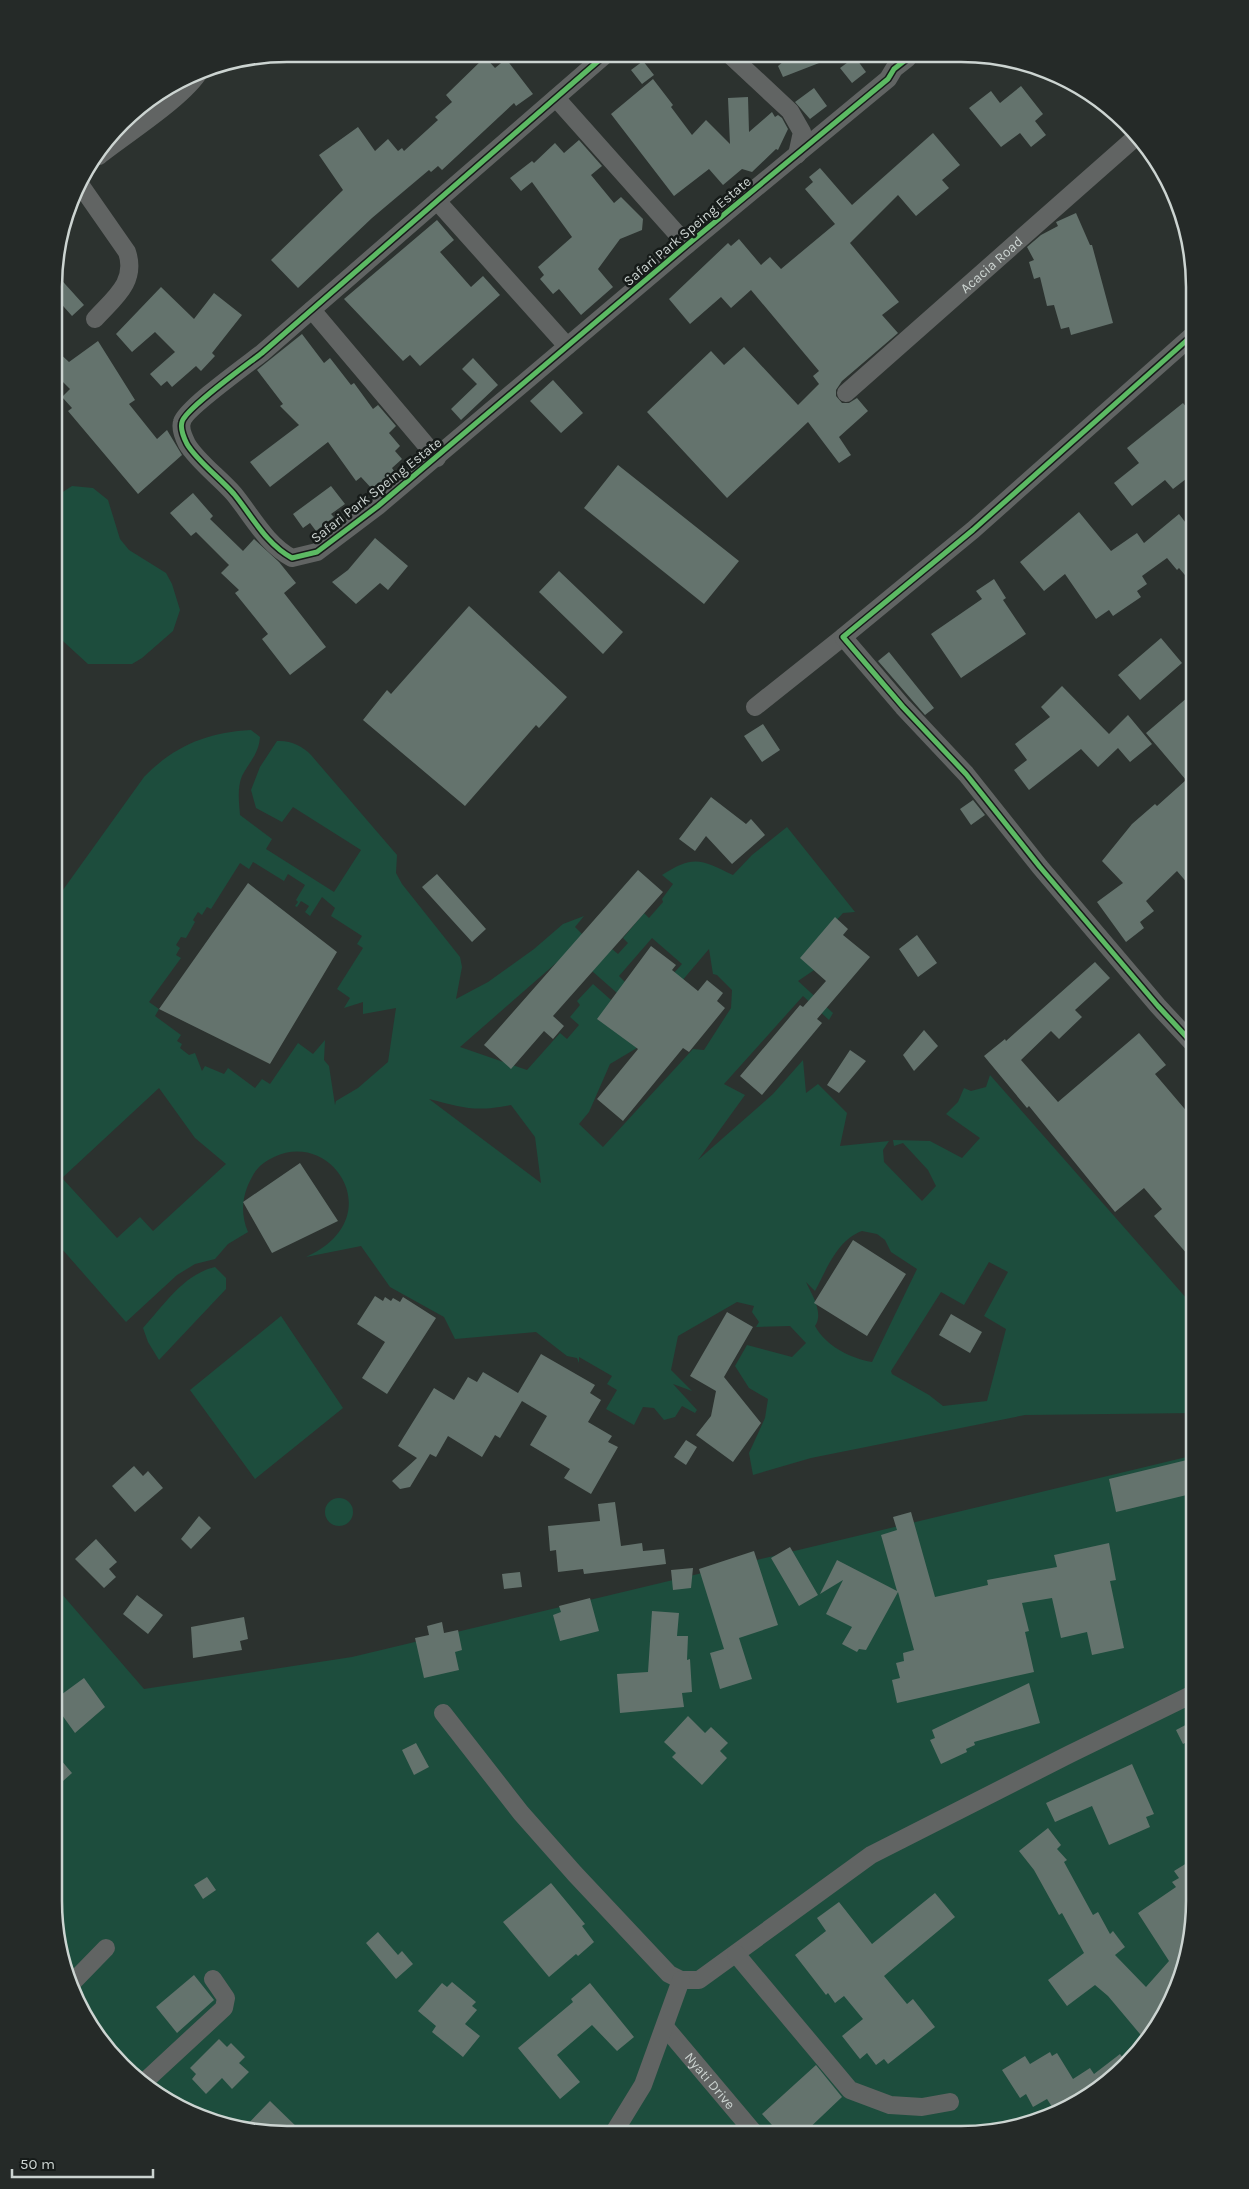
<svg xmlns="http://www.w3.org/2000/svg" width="1249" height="2189" font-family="Karla,sans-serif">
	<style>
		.green { fill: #1d4d3d; fill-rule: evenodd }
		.building { fill: #64736d }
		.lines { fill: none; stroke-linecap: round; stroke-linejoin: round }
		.minor { stroke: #616463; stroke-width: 18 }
		.cycleway-casing { stroke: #161b19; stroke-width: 8 }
		.cycleway { stroke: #5cba63; stroke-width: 5 }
		.labels { text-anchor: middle; stroke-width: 5; stroke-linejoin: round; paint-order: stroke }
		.street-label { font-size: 14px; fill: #ccd4d1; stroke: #161b19 }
		.rim { fill: none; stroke: #ccd4d1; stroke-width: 2.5 }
	</style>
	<rect width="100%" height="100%" fill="#2c322f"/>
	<path class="green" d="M72,486L93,488L108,500L120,539L129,550L166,573L172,584L180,610L173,631L142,658L132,664H88L64,642L55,631V497Z
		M251,730L260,737C259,754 249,762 242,776C237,788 239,802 240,815L272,839L266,849L334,892L361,850L293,807L282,822L256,808L251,790L260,767L277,741C290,740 303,746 311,755L397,855L396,873L402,884L460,957L462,967L456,999L488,982L534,949L563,924L584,916L575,927L583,935L563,957L460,1047L527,1070L560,1033L567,1039L579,1025L570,1017L580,1005L577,1001L593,984L619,1007L657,1036L610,1064L589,1112L579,1124L603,1147L693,1049L704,1050L731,1008L732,990L717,975L713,974L709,949L681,982L640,1011L682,964L652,938L619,976L626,983L617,993L592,971L612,949L618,954L628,943L623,938L644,913L649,918L663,902L662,899L673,884L662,875C694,854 702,860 733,875L752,855L787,827L855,912L843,913L809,951L823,964L798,981L833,1013L829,1020L803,996L724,1084L745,1095L698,1160L773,1094L803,1060L806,1093L818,1084L847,1113L840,1146L889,1141L883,1150L884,1162L922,1201L936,1186L928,1170L903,1143L894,1146L893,1140L930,1141L962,1158L980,1138L946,1114L958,1102L964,1088L971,1091L986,1087L990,1075L1195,1308V1413L1025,1415L811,1458L753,1475L749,1453L765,1418L768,1399L749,1388L735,1366L747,1345L792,1357L806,1343L790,1326L756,1327L759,1322L752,1312L754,1306L737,1302L678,1336L671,1370L692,1391L673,1384L697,1410L695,1413L682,1406L675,1417L664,1420L654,1408L643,1407L634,1425L606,1409L617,1390L607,1384L612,1376L579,1357V1363L577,1358L567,1356L536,1332L455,1339L444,1317L390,1287L361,1246L306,1257C391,1219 333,1128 274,1157C265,1161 256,1168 252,1177C242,1195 240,1213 248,1232L228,1244L215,1259L195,1264L177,1275L126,1322L55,1241V901L144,777C174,746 208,732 251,730ZM253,862L284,881L288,874L305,885L296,900L298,902L295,906L297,907L301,901L309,906L305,912L310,916L322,897L335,908L331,916L362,936L357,944L363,948L337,989L350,998L344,1008L363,1002V1014L396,1008L388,1062L358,1088L336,1101L335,1105L329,1066L324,1060L325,1040L313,1054L298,1043L270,1084L262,1079L255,1088L228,1068L224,1074L205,1066L202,1071L195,1053L189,1055L180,1048L182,1044L177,1041L181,1035L155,1016L159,1009L149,1002L181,958L176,955L180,948L176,945L181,937L186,938L195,922L193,920L198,912L202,915L207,907L211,909L240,863L249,869ZM159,1088L195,1138L226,1164L153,1231L140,1217L117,1238L62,1178ZM429,1099C464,1108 475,1112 511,1105L535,1137L541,1183ZM862,1231L877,1234L885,1240L891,1252L917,1269L872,1362C850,1358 826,1346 815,1326C824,1313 812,1295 806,1282L815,1291C827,1269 837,1240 862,1231ZM989,1262L1008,1272L984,1316L1006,1329L987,1401L943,1406L929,1395L892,1374L891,1371L941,1292L964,1305Z
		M215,1267L226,1278V1289L159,1360L148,1342L143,1328C164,1305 184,1274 215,1267Z
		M281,1316L343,1408L255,1479L190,1390Z
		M1195,1455V1917L1178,1991L1147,2044L1092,2096L1037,2123L962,2135L257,2133L198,2117L134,2077L93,2032L66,1977L54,1902V1585L144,1689L352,1657Z
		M325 1512a14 14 0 1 1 28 0a14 14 0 1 1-28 0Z"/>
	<path class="building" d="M485,57L495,68L506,59L533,94L516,106L514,103L442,170L438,166L431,172L429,170L372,218L298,288L271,260L343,190L319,155L358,127L375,151L388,139L398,151L402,148L404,151L438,120L435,117L452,102L446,95Z
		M789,57H831L832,58L783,77L778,66Z
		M855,57L866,72L852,83L840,68Z
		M643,61L654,75L642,84L631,70Z
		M653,79L673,105L671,107L692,135L706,120L730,144L728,98L748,97L749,132L772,112L775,117L778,115L782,118L788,129L778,150L776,149L752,172L742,169L723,185L709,169L674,196L611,114Z
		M1021,86L1043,114L1035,121L1046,135L1031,147L1020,133L1001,147L969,108L991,91L1000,103Z
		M814,88L827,106L810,119L795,102Z
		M933,133L960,165L942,180L949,188L916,216L898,195L850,243L899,302L882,315L898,333L842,381L836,390V396L842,403H849L857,398L868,411L839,437L851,455L839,463L808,422L727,498L647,412L711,351L724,365L744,347L798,405L819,384L813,376L819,371L751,290L731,308L721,297L690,324L669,299L728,243L731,246L739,239L761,265L770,257L781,269L835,224L805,189L813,182L809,177L820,168L852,205Z
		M579,140L602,166L591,175L614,203L621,197L643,219L642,230L620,239L598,269L613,287L581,315L559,289L553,294L540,279L544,275L538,267L572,237L532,182L521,191L510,178L532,161L534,163L555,143L564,153Z
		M1076,213L1090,245H1092L1113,323L1071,335L1069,327L1061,329L1054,305L1047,306L1040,277L1034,279L1029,262L1034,260L1027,247L1041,235L1058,226L1056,222Z
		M437,220L454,240L440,252L471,287L483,276L500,295L420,366L410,355L403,361L344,299Z
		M56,274L84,305L72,316L56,298Z
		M161,287L194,319L214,293L242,315L212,353L215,356L201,371L196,366L172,387L167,381L161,386L150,374L175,352L155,332L132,352L116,334Z
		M302,334L324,363L330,358L351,385L354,383L373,409L378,405L396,426L389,433L400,446L395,451L402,459L392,468L394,471L374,491L361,477L356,481L328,442L270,487L250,462L299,425L280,406L283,404L257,370Z
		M98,341L135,400L129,404L157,439L167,430L182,455L138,494L68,411L72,408L62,397L70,389L56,375V350L69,362Z
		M473,358L498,385L461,420L451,409L477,384L462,369Z
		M553,380L583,413L561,433L530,401Z
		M1183,403L1195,418V472L1173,489L1165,480L1132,506L1114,483L1139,463L1127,448Z
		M618,465L739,561L704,604L584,508Z
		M331,486L345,504L331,514L334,517L316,531L310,523L303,528L293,514Z
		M193,493L213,516L210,519L243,551L254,539L279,562L296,583L284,593L326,647L290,675L262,639L268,634L235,593L239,590L221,573L229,565L196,532L191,536L170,513Z
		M1079,512L1111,551L1137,533L1144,543L1179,514L1189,527L1195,521V587L1179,568L1177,570L1167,558L1142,576L1147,584L1137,591L1141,597L1113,616L1109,610L1096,619L1065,574L1044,591L1020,562Z
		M375,538L408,566L388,590L380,583L356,604L332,582L348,570Z
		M559,571L623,632L603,654L539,592Z
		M994,579L1006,598L1003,600L1026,634L961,678L931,634L982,599L976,591Z
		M469,606L567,697L539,728L536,725L465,806L363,720L387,690L391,694Z
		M1161,638L1182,663L1140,700L1118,675Z
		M889,652L934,708L925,715L878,661Z
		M1062,686L1109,734L1128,715L1152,744L1130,762L1118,748L1098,767L1081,749L1029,790L1014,770L1027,760L1015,744L1050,717L1041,707Z
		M1195,691V892L1177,871L1146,901L1154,911L1140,922L1144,928L1126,942L1097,902L1123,883L1102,861L1132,824L1155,804L1157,806L1186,780L1146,733Z
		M763,724L780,750L762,762L744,736Z
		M711,797L746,824L751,819L765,835L732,864L706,836L695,851L679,839Z
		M973,800L985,815L971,825L960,809Z
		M638,870L663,892L553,1016L564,1026L553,1039L544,1031L511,1069L484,1045Z
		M437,874L486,929L472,942L422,887Z
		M248,883L337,952L270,1064L159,1009Z
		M835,917L848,929L843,935L870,957L817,1019L822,1023L762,1095L740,1076L800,1005L803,1007L826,981L800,958Z
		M917,935L937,963L918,977L899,949Z
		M651,946L676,965L672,970L698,991L707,980L723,993L717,1001L725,1008L689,1052L683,1048L623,1121L597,1099L638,1049L597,1019Z
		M1095,962L1110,978L1075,1010L1082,1017L1059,1039L1051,1031L1021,1060L1058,1102L1139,1033L1166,1065L1155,1074L1195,1121V1202L1187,1209L1195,1218V1263L1154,1216L1162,1209L1144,1188L1115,1212L1029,1106L1027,1108L984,1056L1005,1039L1006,1041Z
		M924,1030L938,1046L914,1071L903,1055Z
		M850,1050L866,1061L839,1093L827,1085Z
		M300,1163L338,1221L272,1253L243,1202Z
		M853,1240L906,1274L867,1336L814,1303Z
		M375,1296L383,1301L385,1297L391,1301L393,1298L400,1302L403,1297L436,1318L387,1394L362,1378L385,1342L357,1324Z
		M727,1312L753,1327L724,1377L761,1423L733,1462L696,1435L711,1416L716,1391L690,1376Z
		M951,1314L982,1332L970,1353L939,1335Z
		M541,1354L595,1385L590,1393L601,1400L588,1422L612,1436L608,1442L618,1447L591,1494L564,1478L570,1469L530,1445L547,1416L522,1401L500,1438L495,1435L482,1457L448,1436L436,1457L430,1454L410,1487L400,1489L392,1481L417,1458L398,1446L434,1388L454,1400L468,1377L477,1382L483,1372L518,1393Z
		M686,1440L697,1447L686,1465L674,1457Z
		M1195,1458V1493L1116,1512L1109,1479Z
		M134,1466L143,1476L148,1471L163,1488L135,1512L112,1486Z
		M615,1502L621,1546L642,1543L643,1551L664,1549L666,1564L584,1574L583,1569L558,1572L556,1550L550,1551L548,1526L600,1521L598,1504Z
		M911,1512L935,1597L988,1585L987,1580L1057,1567L1054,1555L1109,1543L1116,1580L1110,1581L1124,1648L1092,1655L1087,1632L1061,1638L1052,1598L1022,1603L1029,1631L1025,1632L1034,1672L897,1703L892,1680L900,1678L896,1663L904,1661L903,1653L914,1650L898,1592L866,1650L859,1649L857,1652L842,1644L852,1627L826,1614L843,1580L820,1594L837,1560L897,1591L881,1535L897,1530L893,1517Z
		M199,1516L211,1528L191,1549L181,1539Z
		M96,1539L117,1562L109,1569L116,1577L104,1588L75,1559Z
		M790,1547L818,1595L799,1606L771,1558Z
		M754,1551L778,1625L739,1638L752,1679L720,1689L710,1653L724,1649L699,1569Z
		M693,1568L691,1588L673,1590L671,1570Z
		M520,1572L522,1587L504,1589L502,1574Z
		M137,1595L163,1615L148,1634L123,1614Z
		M590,1598L599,1631L560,1641L553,1615L561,1612L559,1606Z
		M652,1611L679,1613L677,1636H688L687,1660L690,1659L692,1692L682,1693L684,1707L620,1713L617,1674L648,1672Z
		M244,1617L248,1639L240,1641L242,1650L193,1658L191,1627Z
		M442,1622L444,1633L458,1630L462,1650L455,1652L459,1670L424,1678L415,1638L429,1635L427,1626Z
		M84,1678L105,1707L75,1733L54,1704V1700Z
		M1029,1683L1040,1723L974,1742L975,1745L966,1749L967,1752L941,1764L930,1740L935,1738L932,1730Z
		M688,1716L705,1733L711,1727L728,1743L720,1751L727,1758L702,1785L672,1757L676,1753L664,1742Z
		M1195,1720V1738L1183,1744L1176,1730Z
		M416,1743L429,1767L414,1775L402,1750Z
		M54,1752L72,1773L54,1789Z
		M1132,1764L1154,1814L1146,1817L1150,1827L1109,1845L1092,1806L1055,1822L1046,1803Z
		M1048,1828L1061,1845L1057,1849L1067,1860L1064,1862L1093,1915L1098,1912L1110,1934L1113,1931L1125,1947L1115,1955L1146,1987L1169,1961L1138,1913L1176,1887L1172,1882L1179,1878L1174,1871L1195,1858V1917L1178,1991L1153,2033L1145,2040L1108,1996L1095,1985L1067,2006L1048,1980L1084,1953L1062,1913L1059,1915L1034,1870L1019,1851Z
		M207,1877L216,1890L203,1899L194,1885Z
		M551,1883L585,1924L582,1926L594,1942L578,1956L576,1954L549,1977L503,1922Z
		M935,1893L955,1917L884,1976L907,2004L913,1999L935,2027L888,2064L884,2059L876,2065L867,2053L860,2059L842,2036L863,2019L844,1996L835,2003L828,1993L826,1995L795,1955L826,1931L817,1918L839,1902L872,1944Z
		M378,1932L398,1955L402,1951L413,1964L396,1979L366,1943Z
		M194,1975L214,2000L177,2033L156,2007Z
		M452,1982L476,2002L472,2006L477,2010L465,2024L480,2036L463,2057L432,2032L436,2026L418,2011L442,1983L447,1987Z
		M590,1983L634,2037L617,2051L592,2025L557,2055L580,2082L560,2099L518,2048L573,2002L571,1999Z
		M219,2039L227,2047L231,2043L245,2057L239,2063L249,2072L232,2089L222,2078L206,2094L192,2079L196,2074L190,2068Z
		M1050,2052L1052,2056L1057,2053L1073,2079L1090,2068L1094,2074L1120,2054L1127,2063L1094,2094L1091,2089L1056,2113L1047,2099L1033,2107L1026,2094L1020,2098L1002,2070L1025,2056L1030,2064Z
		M816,2065L842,2097L802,2135H781L762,2114Z
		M270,2101L303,2133H257L243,2129Z"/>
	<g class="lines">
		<g class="minor">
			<path d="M604,56L262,353C248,364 185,409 182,422C180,428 184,438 187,444C197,461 220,478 234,494C252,516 266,544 292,558L317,552L378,506L687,245L888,79L894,69L908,58"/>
			<path d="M731,56L790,111L802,132L797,155"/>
			<path d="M556,98L687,245"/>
			<path d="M99,156C125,135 184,98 200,71"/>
			<path d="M79,183L127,252C137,282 114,298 95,319"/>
			<path d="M437,201L567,346"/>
			<path d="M312,310L437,458"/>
			<path id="s1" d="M846,393L1137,136"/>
			<path d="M755,707L843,637"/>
			<path d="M1195,1046L1158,1006L1040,867L966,774L903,707L843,637L973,530L1195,333"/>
			<path d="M443,1713L521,1813L575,1874L669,1974L681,1980H699L871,1855L1070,1754L1195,1693"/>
			<path d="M736,1954L850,2090L890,2105L922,2107L950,2102"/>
			<path d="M70,1985L106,1948"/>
			<path id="s2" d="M665,2027L756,2135"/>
			<path d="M143,2083L224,2008L226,1998L213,1979"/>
			<path d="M613,2134L643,2085L681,1980"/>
		</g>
		<g class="cycleway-casing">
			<path id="cycleway" d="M604,56L262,353C248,364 185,409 182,422C180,428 184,438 187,444C197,461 220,478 234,494C252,516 266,544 292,558L317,552L378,506L687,245L888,79L894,69L908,58
				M1195,1046L1158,1006L1040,867L966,774L903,707L843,637L973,530L1195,333"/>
		</g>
		<use href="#cycleway" class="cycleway"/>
	</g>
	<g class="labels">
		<g class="street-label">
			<text transform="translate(687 231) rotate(-40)" y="5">Safari Park Speing Estate</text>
			<text dy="5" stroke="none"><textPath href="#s1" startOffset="194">Acacia Road</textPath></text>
			<text transform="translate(376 490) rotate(-38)" y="5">Safari Park Speing Estate</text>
			<text dy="5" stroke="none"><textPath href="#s2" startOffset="70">Nyati Drive</textPath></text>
		</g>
	</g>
	<path d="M0 0H1249V2189H0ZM287 62H961A225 225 0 0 1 1186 287V1901A225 225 0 0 1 961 2126H287A225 225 0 0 1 62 1901V287A225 225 0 0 1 287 62Z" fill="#252a28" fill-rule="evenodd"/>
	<path class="rim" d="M287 62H961A225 225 0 0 1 1186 287V1901A225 225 0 0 1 961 2126H287A225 225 0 0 1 62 1901V287A225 225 0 0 1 287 62Z"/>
	<path d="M12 2169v8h141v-8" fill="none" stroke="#ccd4d1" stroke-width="2.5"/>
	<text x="20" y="2169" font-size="15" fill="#ccd4d1" stroke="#161b19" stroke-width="4" paint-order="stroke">50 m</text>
</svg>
